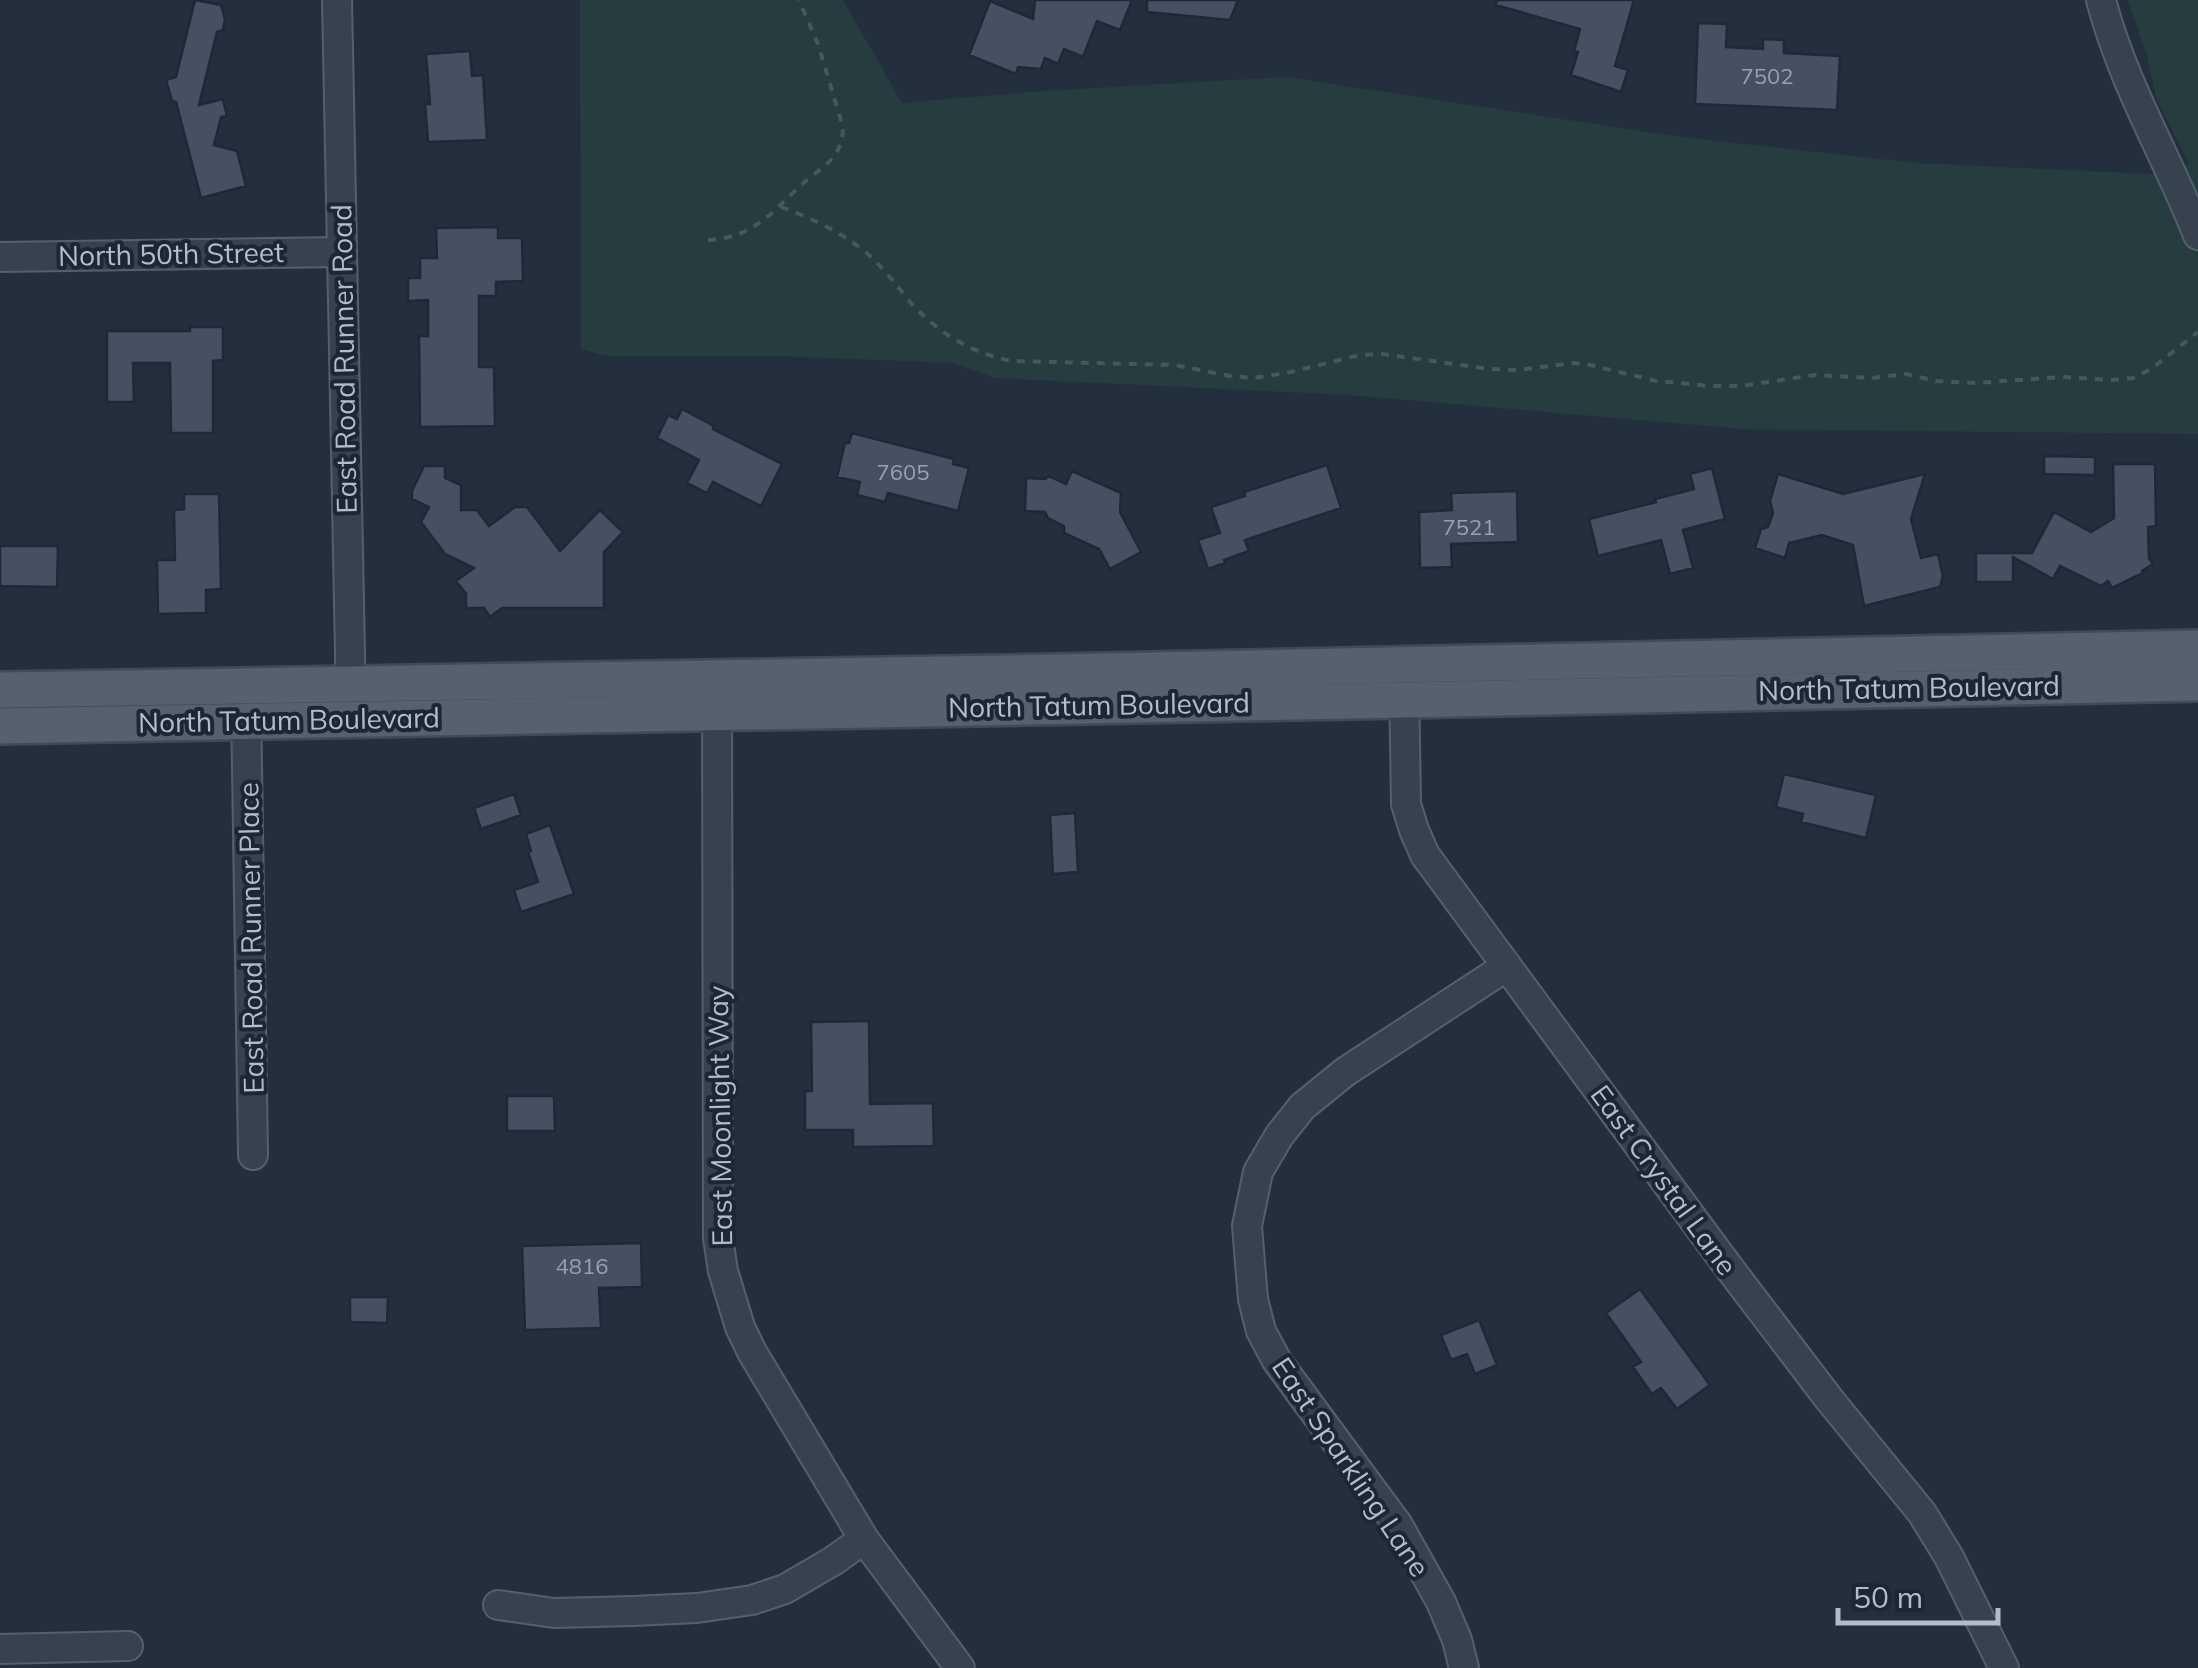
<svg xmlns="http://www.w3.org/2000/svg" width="2198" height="1668" font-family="Mulish,sans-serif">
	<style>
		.green { fill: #263c3f }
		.building { fill: #455162; stroke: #1f2835; stroke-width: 2.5 }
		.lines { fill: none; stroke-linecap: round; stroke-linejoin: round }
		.minor-casing { stroke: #565f6c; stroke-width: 32 }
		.major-casing { stroke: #414a57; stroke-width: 40 }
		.path { stroke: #44595c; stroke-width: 4; stroke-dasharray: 8 8; stroke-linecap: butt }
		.minor { stroke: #38414e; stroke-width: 28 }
		.major { stroke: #56606e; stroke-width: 35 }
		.labels { text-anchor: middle; stroke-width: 8; stroke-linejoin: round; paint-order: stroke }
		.number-label { font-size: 22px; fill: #98a1af }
		.street-label { font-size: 28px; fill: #b4bcc9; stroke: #1d2633 }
	</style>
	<rect width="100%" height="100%" fill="#242f3e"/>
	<path class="green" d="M580,0H843L902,103L1043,91L1286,77L1681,137L1917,163L2151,174L2189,164L2156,98L2147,56L2128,0H2198V434L1743,429L1349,395L995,378L953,363L777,356H606L581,349Z"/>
	<path class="building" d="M195,0L221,5L225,19L223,30L217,32L199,105L223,99L227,116L221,117L214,145L237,151L246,186L201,198L176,102L172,101L166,80L176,77Z
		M1035,0H1132L1120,30L1097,21L1083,57L1064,49L1058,64L1045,58L1041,69L1018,67L1016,74L969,55L990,1L1033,19Z
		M1147,0H1238L1230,20L1147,12Z
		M1497,0H1634L1615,66L1628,70L1621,92L1571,75L1578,52L1574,51L1580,29L1496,5Z
		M1698,23L1727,24L1726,47L1763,49V39L1784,40V53L1840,56L1837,110L1695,104Z
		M470,51L472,76L483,75L487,140L428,142L425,104H430L426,54Z
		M498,227V238H522L523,281L496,282V296H479V367H494L495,426L420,427L419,336H428V300L408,301V278H420V258H437L436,228Z
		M190,327H223V360L213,361V433H171L170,363H133L134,402H107V331H190Z
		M682,409L714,426L713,429L782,464L761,506L713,482L707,493L687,483L699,460L657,438L668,415L677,419Z
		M852,433L954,459L953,464L969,468L958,511L888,493L885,502L857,495L860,482L837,477L845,443H849Z
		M2044,456L2095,457V475L2044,474Z
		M2113,464H2155L2156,526L2148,527L2149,558L2153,564L2142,571L2143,573L2112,588L2108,581L2101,586L2060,566L2053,579L2013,557V582H1976V553H2032L2054,512L2091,532L2114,518Z
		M1327,465L1341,508L1245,540L1249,551L1224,560L1225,563L1208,569L1198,540L1220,533L1211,507L1245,496L1244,492Z
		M424,466H445V478L461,485V510H477L489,526L515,507H527L560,551L600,510L623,532L604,552V608H502L490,617L484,608H466V594L456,581L474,568L445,554L421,522L429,507L412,499V491Z
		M1712,468L1725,519L1683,530L1693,568L1670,574L1661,540L1598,556L1589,519L1656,502L1655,499L1694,489L1690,474Z
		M1072,471L1121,493L1120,512L1141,552L1110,569L1099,549L1064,533V526L1048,518L1045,512L1025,511L1026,478L1045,479L1049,476L1066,484Z
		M1778,474L1843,494L1925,474L1911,519L1921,558L1938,554L1943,576L1940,587L1864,606L1853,545L1822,535L1789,543L1785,558L1755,548L1761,529L1768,527L1773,513L1770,501Z
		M1517,491L1518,542L1451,544L1452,567L1420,568L1419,512L1452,510L1451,493Z
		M184,494H219L221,589L206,590V613L158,614L157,560H175L174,510L184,509Z
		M0,546H58L57,587L0,586Z
		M1784,774L1876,795L1866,838L1801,822L1803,814L1776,807Z
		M514,794L521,815L481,829L474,808Z
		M1075,813L1078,872L1053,874L1050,815Z
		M550,825L574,894L521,912L514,890L538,882L528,852L531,851L526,834Z
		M869,1021L870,1104L933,1103L934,1146L853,1147V1130H805V1091H812L811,1022Z
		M507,1096H554L555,1131H507Z
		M641,1243L642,1287L599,1288L601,1328L525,1330L522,1246Z
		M1640,1289L1710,1385L1677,1409L1661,1388L1652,1394L1633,1367L1641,1362L1606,1313Z
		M350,1297H388L387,1323L350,1322Z
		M1479,1320L1497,1365L1475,1374L1467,1354L1451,1360L1441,1335Z"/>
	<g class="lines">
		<g class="minor-casing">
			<path id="minor" d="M337,0L351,703
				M2101,0C2123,84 2166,154 2198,235
				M0,257L342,252
				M1404,681L1406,804L1414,830L1425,855L1727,1265L1829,1399L1922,1513L1949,1557L2004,1668
				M717,693L718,1238L723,1271L740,1327L752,1352L864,1539L960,1668
				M246,702L253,1155
				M498,1605L554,1613L633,1611L697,1608L752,1600L785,1589L833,1561L864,1539
				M0,1649L128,1646
				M1464,1668L1457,1640L1441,1602L1398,1525L1277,1361L1261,1331L1253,1299L1247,1226L1258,1172L1279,1136L1302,1107L1345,1072L1507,966"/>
		</g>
		<g class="major-casing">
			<path id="major" d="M0,690L1056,672L2198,648
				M0,726L1405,700L2198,683"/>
		</g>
		<path class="path" d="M781,207C811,218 846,234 870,256C885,270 898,287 911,303C938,333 972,353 1011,361L1175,365L1230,376L1254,378L1291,372L1360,355L1382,354L1490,369L1518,370L1573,363L1586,364L1656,381L1712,386H1741L1815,375L1872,378L1906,374L1936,381L1976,383L2061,377L2112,380L2133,378L2151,369L2198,332
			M708,240C751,238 770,215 799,187C820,167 843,160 843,127L818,44L799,0"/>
		<use href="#minor" class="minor"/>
		<use href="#major" class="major"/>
	</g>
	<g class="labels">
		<g class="number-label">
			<text x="1767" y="84">7502</text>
			<text x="903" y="480">7605</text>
			<text x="1469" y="535">7521</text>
			<text x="582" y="1274">4816</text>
		</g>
		<g class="street-label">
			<text transform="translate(171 254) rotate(-1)" y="10">North 50th Street</text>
			<text transform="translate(344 359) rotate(-91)" y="10">East Road Runner Road</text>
			<text transform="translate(1909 688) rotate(-1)" y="10">North Tatum Boulevard</text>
			<text transform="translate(1099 705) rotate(-1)" y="10">North Tatum Boulevard</text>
			<text transform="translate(289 720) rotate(-1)" y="10">North Tatum Boulevard</text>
			<text transform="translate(251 938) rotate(-91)" y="10">East Road Runner Place</text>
			<text transform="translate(720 1116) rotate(-91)" y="10">East Moonlight Way</text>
			<text transform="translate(1664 1180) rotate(54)" y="10">East Crystal Lane</text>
			<text transform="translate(1351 1467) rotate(56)" y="10">East Sparkling Lane</text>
		</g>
	</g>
	<path d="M1838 1608v15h160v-15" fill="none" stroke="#b4bcc9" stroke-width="5"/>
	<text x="1853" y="1608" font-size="30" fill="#b4bcc9" stroke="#1d2633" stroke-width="8" paint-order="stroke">50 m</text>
</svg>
